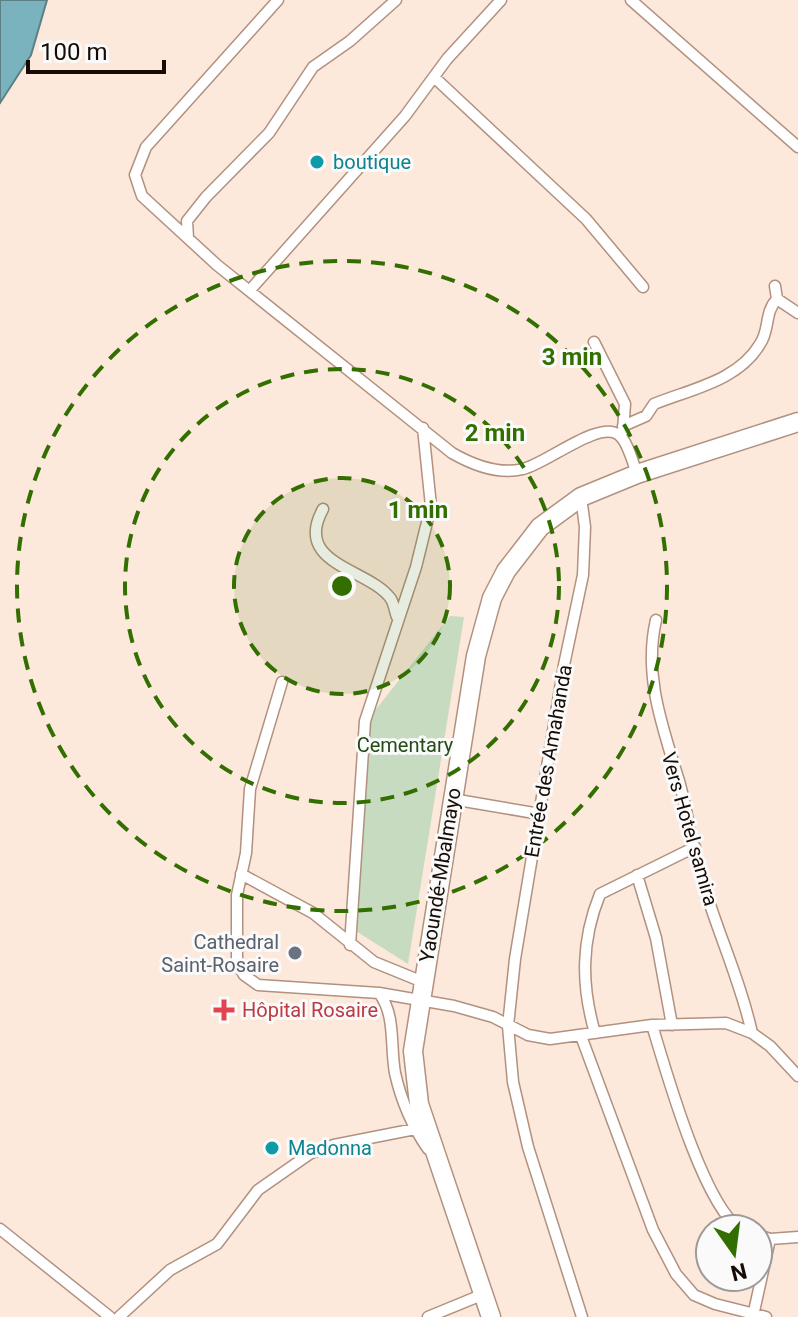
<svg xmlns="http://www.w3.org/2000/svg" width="798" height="1317" font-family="Roboto,sans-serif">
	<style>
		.green { fill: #c6dbc0 }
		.water { fill: #7ab2bd; stroke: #5c8086; stroke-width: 2 }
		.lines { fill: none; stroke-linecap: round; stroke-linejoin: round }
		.street-casing { stroke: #b1917f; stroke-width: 13 }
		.highway-casing { stroke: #b1917f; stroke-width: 21 }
		.street { stroke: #fff; stroke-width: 10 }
		.highway { stroke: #fff; stroke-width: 18 }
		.ring { fill: none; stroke: #336f00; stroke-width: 4; stroke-dasharray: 14 10 }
		.culture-dot { fill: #0f9aa8; stroke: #f9faf9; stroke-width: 3 }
		.worship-dot { fill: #6b7280; stroke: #f9faf9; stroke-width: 3 }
		.health-dot { fill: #e0444e; stroke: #f9faf9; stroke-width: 3 }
		.labels { text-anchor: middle; stroke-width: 6; stroke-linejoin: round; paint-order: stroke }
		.culture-label { font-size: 20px; fill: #0d838f; stroke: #f9faf9; text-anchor: start }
		.park-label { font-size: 20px; fill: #244a17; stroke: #f9faf9 }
		.street-label { font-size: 20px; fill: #160b06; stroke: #f9faf9 }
		.worship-label { font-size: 20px; fill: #5b616d; stroke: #f9faf9; text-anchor: end }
		.health-label { font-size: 20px; fill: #be3a42; stroke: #f9faf9; text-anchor: start }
		.centre { fill: #336f00; stroke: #f9faf9; stroke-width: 4 }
		.ring-label { font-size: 24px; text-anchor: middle; font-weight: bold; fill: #336f00; stroke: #f9faf9; stroke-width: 6; stroke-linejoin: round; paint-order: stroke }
	</style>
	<rect width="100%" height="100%" fill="#fde8dc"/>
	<path class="green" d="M450,616L464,617L408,964L348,926L369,718Z"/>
	<path class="water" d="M0,0H47L31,55L0,103Z"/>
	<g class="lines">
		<g class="street-casing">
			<path id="street" d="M278,0L146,147L135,175L142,196L217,265L452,453C473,465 499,475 523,469C546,464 600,419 619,435C628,442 633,463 637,474
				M631,0L798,147
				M435,78L586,219L643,287
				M188,238L187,221L206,197L269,133L313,67L350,41L396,0
				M775,286L777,299L798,313
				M251,289L405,116L447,59L501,0
				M594,342L625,404L623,431
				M623,426L646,416L654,404C691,389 738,381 760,344C770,330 764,313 777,299
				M581,497L585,527L583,575L564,665L515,959L508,1026L513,1082L528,1147L582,1317
				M323,509C292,565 369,568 391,599C394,604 395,612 397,617
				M656,620C643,676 663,728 679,781C688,812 691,845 701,876C716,929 740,979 752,1033
				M282,682L250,789L246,853L237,895V963L244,975L258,985L379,993L454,1006L493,1017L528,1035L550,1039L652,1025L726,1023L752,1033L770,1046L798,1076
				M452,799L540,814
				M241,874L313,913L374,962L423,982
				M637,875L656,938L672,1025
				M350,945L365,721L416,567L431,506L423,428
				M379,993C396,1015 390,1046 395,1073C401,1100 412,1126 428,1149
				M652,1025C666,1071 703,1204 740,1229
				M595,1033C581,985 581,941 600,894L695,847
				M581,1036L653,1230L676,1274L694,1295L715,1304L766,1317
				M0,1229L110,1317
				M758,1235L770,1239
				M753,1316L770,1239L798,1237
				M119,1317L170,1270L217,1244L258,1190L311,1153L334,1145L415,1129
				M428,1317L484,1294"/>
		</g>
		<g class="highway-casing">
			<path id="highway" d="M491,1317L419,1104L413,1051L476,656L492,598L506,571L540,527L581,497L637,474L798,422"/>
		</g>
		<use href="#street" class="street"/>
		<use href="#highway" class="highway"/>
	</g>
	<circle cx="342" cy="586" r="108" fill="#336f00" fill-opacity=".12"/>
	<g class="ring">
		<circle cx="342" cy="586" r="108"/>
		<circle cx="342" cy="586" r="217"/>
		<circle cx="342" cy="586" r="325"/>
	</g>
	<g class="culture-dot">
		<circle cx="317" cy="162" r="8"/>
		<circle cx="272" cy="1148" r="8"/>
	</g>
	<circle class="worship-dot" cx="295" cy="953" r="8"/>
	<path class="health-dot" d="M220 998h8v8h8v8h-8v8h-8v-8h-8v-8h8z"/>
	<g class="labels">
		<g class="culture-label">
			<text x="333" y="169">boutique</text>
			<text x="288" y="1155">Madonna</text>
		</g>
		<g class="park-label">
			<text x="405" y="752">Cementary</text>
		</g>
		<g class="street-label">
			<text transform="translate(548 761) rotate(-80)" y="7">Entrée des Amahanda</text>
			<text transform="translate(690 829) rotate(74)" y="7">Vers Hotel samira</text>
			<text transform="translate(440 875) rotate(-81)" y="7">Yaoundé-Mbalmayo</text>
		</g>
		<g class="worship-label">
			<text x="279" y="949">Cathedral<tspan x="279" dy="23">Saint-Rosaire</tspan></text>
		</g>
		<g class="health-label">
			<text x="242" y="1017">Hôpital Rosaire</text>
		</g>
	</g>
	<circle cx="342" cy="586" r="12" class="centre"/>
	<g class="ring-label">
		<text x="572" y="365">3 min</text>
		<text x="495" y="441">2 min</text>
		<text x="418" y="518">1 min</text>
	</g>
	<g transform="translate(734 1253) rotate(166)"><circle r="38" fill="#f9faf9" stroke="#9e9a98" stroke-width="2"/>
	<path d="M0-6L14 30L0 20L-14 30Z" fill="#336f00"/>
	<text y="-12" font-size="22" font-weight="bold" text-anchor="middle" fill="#160b06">N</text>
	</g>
	<path d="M28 60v12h136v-12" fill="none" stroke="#160b06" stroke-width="4"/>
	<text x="40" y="60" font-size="24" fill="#160b06" stroke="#f9faf9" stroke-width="6" paint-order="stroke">100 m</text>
</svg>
